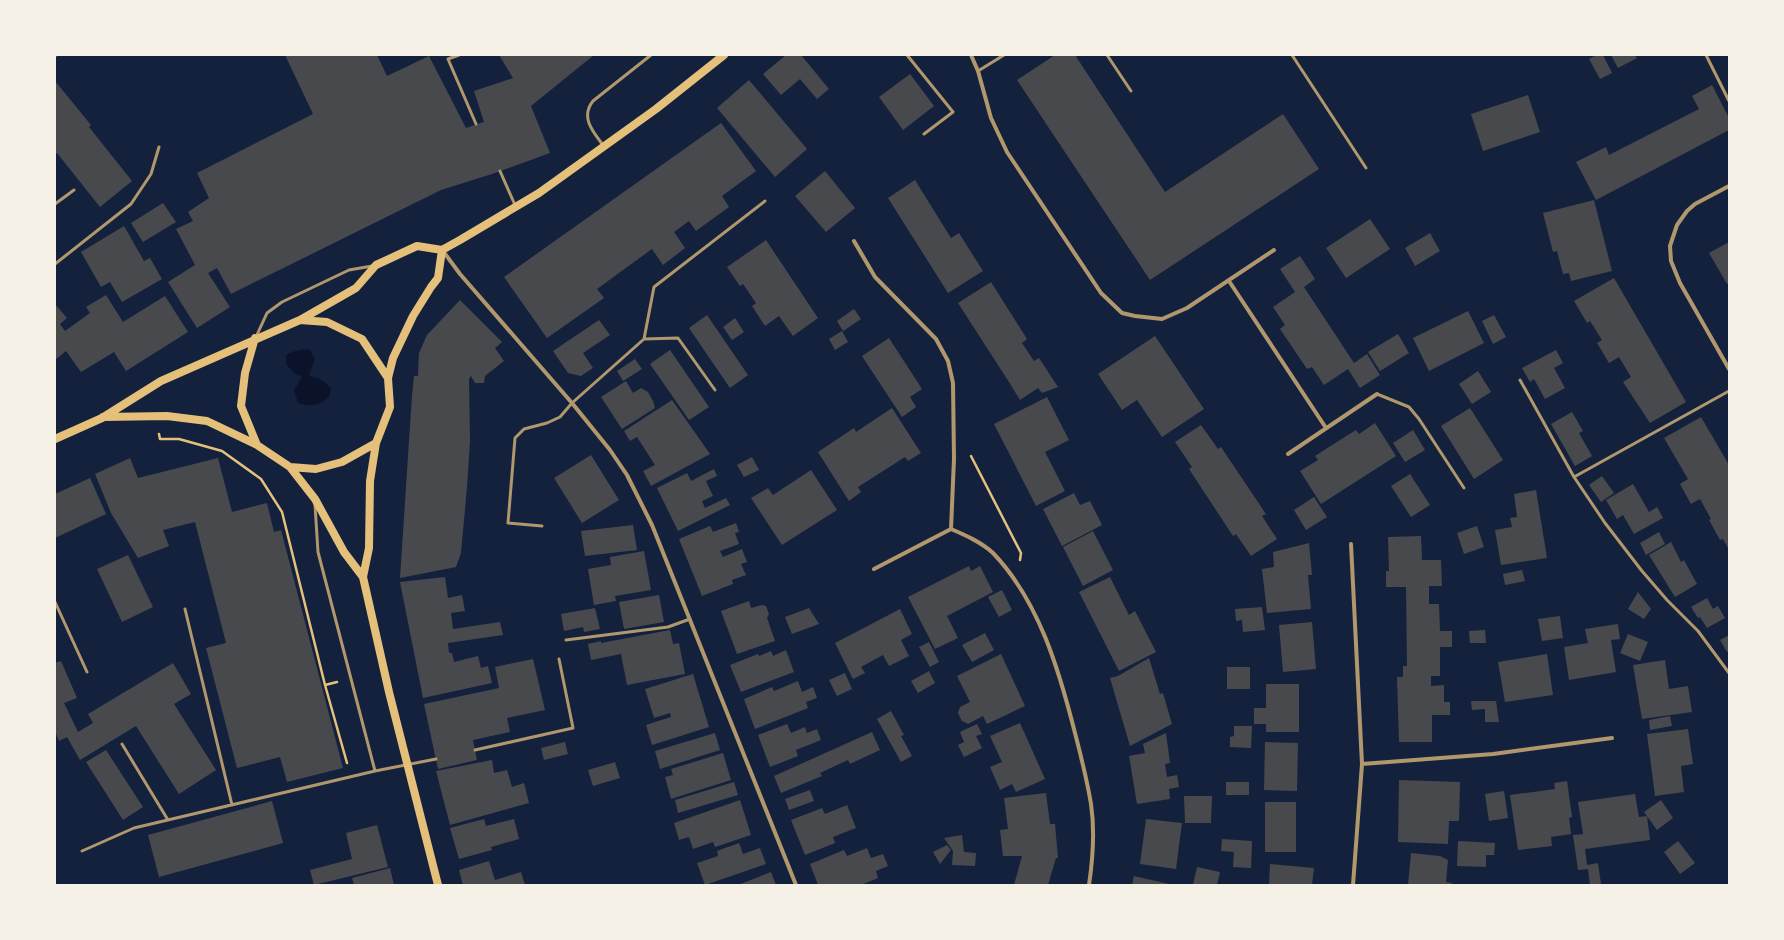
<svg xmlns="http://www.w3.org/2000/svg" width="1784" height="940" font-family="'Sofia Sans Condensed',sans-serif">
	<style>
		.water { fill: #0b132b }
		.building { fill: #48494c }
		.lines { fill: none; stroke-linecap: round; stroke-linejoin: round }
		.path { stroke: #e5c07b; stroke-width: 2.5 }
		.service { stroke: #b1986c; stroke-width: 3 }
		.minor { stroke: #b1986c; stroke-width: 4 }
		.secondary { stroke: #e5c07b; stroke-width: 8 }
	</style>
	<rect width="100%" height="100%" fill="#14213d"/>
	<path class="water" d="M304,349L310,350L315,359L309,376C319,377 325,381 331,389L329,397C318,406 312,407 298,403L294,390L302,377L295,374L286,364V355L295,351Z"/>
	<path class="building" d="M285,55H377L387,76L429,56L466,128L484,122L474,91L513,78L499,55H594L531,106L550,153L492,174L441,190L231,294L217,268L208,273L230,307L197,328L168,282L195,265L176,229L193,221L188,212L209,198L197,173L313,114Z
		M786,55H801L829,89L817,99L800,79L781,95L763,74Z
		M1055,55H1075L1165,192L1283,114L1319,169L1150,280L1017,80Z
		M1597,55H1603L1612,73L1600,79L1589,59Z
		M1611,55H1635L1637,58L1618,68Z
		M910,74L934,106L903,130L879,97Z
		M749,80L807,149L775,177L717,108Z
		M55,81L91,125L89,127L132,181L100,207L57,153L55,154Z
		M1712,85L1729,118V130L1596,200L1576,162L1606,147L1609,155L1699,109L1692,96Z
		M1528,95L1540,132L1483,151L1471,114Z
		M721,123L756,171L722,196L729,207L696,231L689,221L674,232L685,248L663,265L652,249L597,289L604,298L547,338L504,277Z
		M825,171L855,208L826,232L795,196Z
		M915,180L951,238L959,233L983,271L948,293L888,198Z
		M1594,200L1612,271L1571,281L1569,273L1563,274L1557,251L1553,252L1543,213Z
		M163,203L176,222L143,242L131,223Z
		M1370,219L1390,249L1346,278L1326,248Z
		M124,226L144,261L150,258L162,279L122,302L110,282L101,287L81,252Z
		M1430,233L1440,251L1415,266L1405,248Z
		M766,240L818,318L793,336L779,316L765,326L752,306L756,303L743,284L740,286L727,267Z
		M1729,242V283L1727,284L1709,253Z
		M1300,256L1315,279L1304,287L1354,363L1367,354L1380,375L1360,388L1348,369L1324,385L1312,367L1307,369L1280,329L1285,325L1273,307L1295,292L1280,269Z
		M1614,278L1686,402L1650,423L1623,382L1631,377L1619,357L1609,363L1597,343L1602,340L1590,321L1587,323L1574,301Z
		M991,282L1027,339L1022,343L1034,361L1039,358L1058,387L1042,393L1038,388L1020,400L1007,379L958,303Z
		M106,295L123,322L165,296L188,332L126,371L114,352L81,372L66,351L55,360V304L67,318L60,324L65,331L90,313L86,307Z
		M460,300L502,342L495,348L504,361L485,376L484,383H475L471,376L469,379L470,441L467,487L461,553L456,567L400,578L412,395L414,376H418L419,353L427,335Z
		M854,309L861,319L843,331L837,321Z
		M1468,311L1484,343L1429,371L1413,338Z
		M707,315L748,375L730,388L689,328Z
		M1494,315L1506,337L1493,344L1482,321Z
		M735,318L744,332L732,340L723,327Z
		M599,320L610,335L583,353L593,368L581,376L568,373L553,351Z
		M842,331L848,342L835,350L829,339Z
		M1398,334L1409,353L1380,371L1368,352Z
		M1155,336L1204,409L1162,437L1137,400L1122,410L1098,374Z
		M889,338L922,389L910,397L916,407L902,417L862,356Z
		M670,350L709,407L689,420L650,364Z
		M1556,350L1563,363L1554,368L1565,388L1545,399L1534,379L1530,382L1522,368Z
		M635,359L642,369L623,381L617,371Z
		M1478,371L1491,392L1472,404L1459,384Z
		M626,381L633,393L641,388L648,392L653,401L655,408L622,429L601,397Z
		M1047,397L1069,440L1045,452L1065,491L1036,506L994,424Z
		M672,400L710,454L651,486L643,471L655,465L637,437L630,441L624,431Z
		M892,408L921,453L908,461L905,457L858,487L861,492L849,501L818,452L854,428L856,432Z
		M1470,408L1503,460L1474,479L1441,426Z
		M1572,412L1583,431L1579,433L1592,456L1575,466L1551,424Z
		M1701,417L1729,465V550L1723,539L1720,540L1709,520L1711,519L1700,499L1691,504L1680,484L1688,479L1664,438Z
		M1375,423L1396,456L1321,504L1300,471L1318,460L1315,456L1329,447L1356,430L1359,434Z
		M1201,425L1218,449L1221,447L1266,514L1262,516L1277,539L1251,556L1236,534L1233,536L1189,469L1192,467L1175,442Z
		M1413,430L1425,450L1405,462L1393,443Z
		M591,455L619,500L582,523L554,478Z
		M752,457L759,470L744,477L737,465Z
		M130,458L138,478L218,458L232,512L267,503L274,532L281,530L343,768L287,782L280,757L237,768L206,648L226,643L195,522L163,530L169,546L138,558L111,513L95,474Z
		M714,469L717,476L706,481L713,496L702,501L705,508L726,498L730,505L678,531L657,488L687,473L691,481Z
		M811,470L837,510L782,545L751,498L768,488L773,495Z
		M1410,474L1430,505L1411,517L1391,486Z
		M1602,476L1614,493L1601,502L1589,485Z
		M90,478L106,514L55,538V494Z
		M1633,484L1649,512L1657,507L1663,518L1634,534L1623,515L1617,519L1606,500Z
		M1536,490L1547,558L1501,565L1495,530L1512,527L1510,518L1517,517L1514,494Z
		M1074,493L1080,505L1090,501L1102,525L1062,546L1043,509Z
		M1314,497L1327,517L1306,530L1294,510Z
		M736,523L739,532L735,533L739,544L720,551L723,557L742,549L747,562L741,564L746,575L732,580L733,584L702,596L679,539L710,526L713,532Z
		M633,525L637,550L585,556L581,531Z
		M1477,526L1484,547L1464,554L1457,533Z
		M1093,531L1113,570L1083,586L1063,547Z
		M1659,532L1665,544L1646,555L1640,543Z
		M1421,536L1422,560H1441L1442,586H1429V604H1439L1440,631H1452V647H1440V676H1431V686L1444,685V702H1450V715H1432V742H1399L1397,677H1403V666H1407L1406,587H1386V571H1389L1388,537Z
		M1671,542L1681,562L1684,560L1697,584L1675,597L1649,555Z
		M1309,543L1312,575H1308L1311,609L1267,613L1262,569L1274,567L1273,552Z
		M644,551L651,590L615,596L616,601L594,605L588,569L611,565L610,557Z
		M128,555L153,607L122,622L97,569Z
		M969,566L971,571L980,566L993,592L947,616L958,638L935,649L908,597Z
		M1522,570L1525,581L1505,585L1503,574Z
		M445,577L448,598L462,595L465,611L451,613L453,629L500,622L503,635L448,643L449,653H452L454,662L478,656L481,668L488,666L492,683L423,698L400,582Z
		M1110,577L1129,615L1135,611L1156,652L1119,671L1079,592Z
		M1002,590L1012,610L999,617L988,597Z
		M1638,592L1651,609L1644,619L1628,609Z
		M659,595L664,622L624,629L619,602Z
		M1707,598L1713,609L1718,606L1725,618L1707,628L1700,617L1698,618L1691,607Z
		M749,601L751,608L762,605L766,606L769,614L767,618L775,641L737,654L721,611Z
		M1262,607L1265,630L1243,632L1242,620L1236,621L1235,609Z
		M595,608L600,629L584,632L583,627L564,631L561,614Z
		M809,608L819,624L792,634L785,617Z
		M900,609L912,634L901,640L909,656L889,666L883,655L861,667L865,673L853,679L835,643Z
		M1560,616L1563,638L1542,641L1538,619Z
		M1312,622L1316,669L1283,672L1279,625Z
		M1618,624L1620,639L1611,640L1616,672L1569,680L1564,647L1588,643L1585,629Z
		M670,630L673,644L679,643L685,674L627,685L621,654L591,660L588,644L601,641V643Z
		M1485,630L1486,643H1470L1469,631Z
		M985,633L994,650L972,662L962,645Z
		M1628,634L1648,642L1640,661L1620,653Z
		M1729,635V651L1727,652L1720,640Z
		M929,642L939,662L930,667L919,647Z
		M786,650L794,672L741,692L730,665L758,654L759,656L771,651L773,656Z
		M1001,654L1025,706L987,724L983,716L968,724L962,721L958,713L960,707L970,702L957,676Z
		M1547,654L1553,695L1505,702L1498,662Z
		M1149,658L1160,694L1163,693L1172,724L1130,746L1110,678L1118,676Z
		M533,659L545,710L507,718L510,732L473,740L477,760L438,769L424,704L499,688L495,667Z
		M1665,660L1669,689L1688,686L1692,712L1642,719L1633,665Z
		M61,661L77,698L64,703L78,732L93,723L88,714L173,663L191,694L174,704L216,770L179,794L136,726L80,760L67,737L59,741L55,731V663Z
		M1227,667H1250V689H1227Z
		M929,671L935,683L918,693L911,681Z
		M845,673L852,689L837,696L829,680Z
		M693,674L709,727L652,745L646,725L671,717L670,713L654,718L645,689Z
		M798,681L802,692L813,687L817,698L806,702L808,708L755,729L744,699L772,687L774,691Z
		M1266,684H1299V732H1266V724H1254V708H1266Z
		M1471,701H1496L1499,722H1485V709L1472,710Z
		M891,711L904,735L901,736L912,756L901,762L877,719Z
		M1670,716L1672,726L1650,730L1649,720Z
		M1020,723L1045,779L1016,792L1012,784L1000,790L990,767L1002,762L990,736Z
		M787,724L791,733L805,727L807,733L817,729L821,740L796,750L798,756L770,767L758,735Z
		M977,724L982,734L976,736L982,748L964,757L958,745L964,742L960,732Z
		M1234,726H1252L1251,748L1230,747V737L1234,736Z
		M1688,729L1693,764L1681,766L1684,792L1655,796L1647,734Z
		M872,732L880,750L850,764L848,760L820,773L822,776L781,793L774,776Z
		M715,733L720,750L660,769L655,751Z
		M1166,733L1170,763L1165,764L1167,777L1177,775L1179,787L1169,789L1170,799L1137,804L1129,756L1145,753L1143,744Z
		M565,742L568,754L544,760L541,748Z
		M1265,742L1298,743L1297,791L1264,790Z
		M106,750L143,807L123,820L86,762Z
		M723,753L731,780L671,799L665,777L673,775L671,769Z
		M492,760L494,773L507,770L512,787L524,783L529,803L450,825L436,771Z
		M615,762L620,778L593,786L588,770Z
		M1399,780L1460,782L1459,821H1449L1448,844L1398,842Z
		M1567,781L1572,817L1569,818L1571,834L1551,837L1552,846L1518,850L1510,795L1555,789L1554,783Z
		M734,782L738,795L678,813L675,800Z
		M1226,782H1249V795H1226Z
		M810,790L814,801L789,810L785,799Z
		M1504,791L1508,818L1489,821L1485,794Z
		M1046,793L1050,824H1055L1058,858H1056L1048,885H1014L1022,856H1003L1000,830L1008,829L1004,798Z
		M1635,794L1639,817L1647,816L1650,840L1585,849L1587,865L1598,863L1601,884L1590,885L1588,869L1578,870L1573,835L1583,834L1578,802Z
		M1184,796H1212L1211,823H1185Z
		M740,800L751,835L715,847L713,842L693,849L689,837L679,840L674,823Z
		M1661,800L1673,818L1657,830L1644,812Z
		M272,801L283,843L159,877L148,835Z
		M1265,802H1296V852H1265Z
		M847,805L856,828L833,837L835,843L805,855L791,820L822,808L825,814Z
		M484,819L486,826L514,819L519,839L491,847L492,850L459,859L450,828Z
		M1146,819L1182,823L1176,869L1140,864Z
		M377,825L388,867L314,885L310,870L352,859L346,833Z
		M962,835L964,852L976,853L975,866L952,865L953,851L944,838Z
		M1222,839L1252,841L1251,868L1233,867L1234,852L1221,851Z
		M1458,841L1495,843L1494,855H1486V867L1457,866Z
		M1678,841L1695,863L1680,874L1664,852Z
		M739,843L743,854L760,848L766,864L705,885L697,863L718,856L717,851Z
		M947,845L951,850L940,864L933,852Z
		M867,848L871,858L883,854L888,866L876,871L878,878L861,885H818L810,864L844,850L847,856Z
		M1411,853L1440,856L1448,860L1446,882L1452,883L1451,885H1408Z
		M489,861L495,880L521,872L525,885H463L459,870Z
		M1270,864L1314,868L1312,885H1269Z
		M1197,867L1220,872L1217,885H1193Z
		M390,868L394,885H354L352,878Z
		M771,872L776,885H738Z
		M1134,876L1169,884V885H1132Z"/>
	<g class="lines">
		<path class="path" d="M159,434L160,439H179L222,451L261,479L282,512L325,685L347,763
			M971,456L1021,553L1020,560
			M325,685L337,682"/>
		<path class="service" d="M55,55H56
			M459,55L448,59L476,124
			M907,55L953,112L924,134
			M1107,55L1131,91
			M1292,55L1366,168
			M1706,55L1729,101
			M978,71L1004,55
			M603,145C593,132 580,117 593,101L651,55
			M500,171L515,205
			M55,204L74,190
			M55,264L131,204L151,174L159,147
			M256,337L267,313L282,302L349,270L372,266
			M644,339L678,338L715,390
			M1520,380L1574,477L1605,523L1642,571L1667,600L1698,631L1729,673
			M1377,394L1409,407L1419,419L1464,488
			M1574,477L1729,391
			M315,505L318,552L375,771L436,759
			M542,526L508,523L515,438L524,429L547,423L560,417L572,403L644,339L654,287L765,201
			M55,602L87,672
			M185,609L232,805
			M566,640L668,627L690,619
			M122,744L168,820
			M475,750L573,728L559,659
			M82,851L134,828L375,771"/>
		<path class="minor" d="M971,55L978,71L991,118L1007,152L1101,293L1122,313L1135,316L1162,319L1187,308L1274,250
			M1729,186L1695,204L1687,211L1677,225L1670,246L1671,261L1680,283L1729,369
			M854,241L875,277L936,339L948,361L953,383L954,459L951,529C965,535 981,542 993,553C1039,601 1059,670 1075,733C1081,756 1087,780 1091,804C1095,831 1093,858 1089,885
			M443,251L460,274L572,403L610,450L627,475L652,525L796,885
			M1229,281L1326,428
			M1288,454L1377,394
			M1351,544L1362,764L1353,885
			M874,569L951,529
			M1362,764L1493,754L1612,738"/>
		<path class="secondary" d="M300,320L327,322L362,339L388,378L390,407L376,443L370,481L369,548L363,577L389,692L438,885
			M255,338L245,373L241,406L257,445L290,467L316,469L342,462L376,443
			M388,378L393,358L413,316L431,287L438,278L442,250
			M103,417L167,416L207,421L257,445
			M55,439L102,418L161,381L300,320L356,288L376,265L417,246L442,250L460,240L539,193L656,109L724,55
			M290,467L315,499L344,552L363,577"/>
	</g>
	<rect width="1784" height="940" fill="none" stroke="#f6f1e7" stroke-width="112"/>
</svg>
